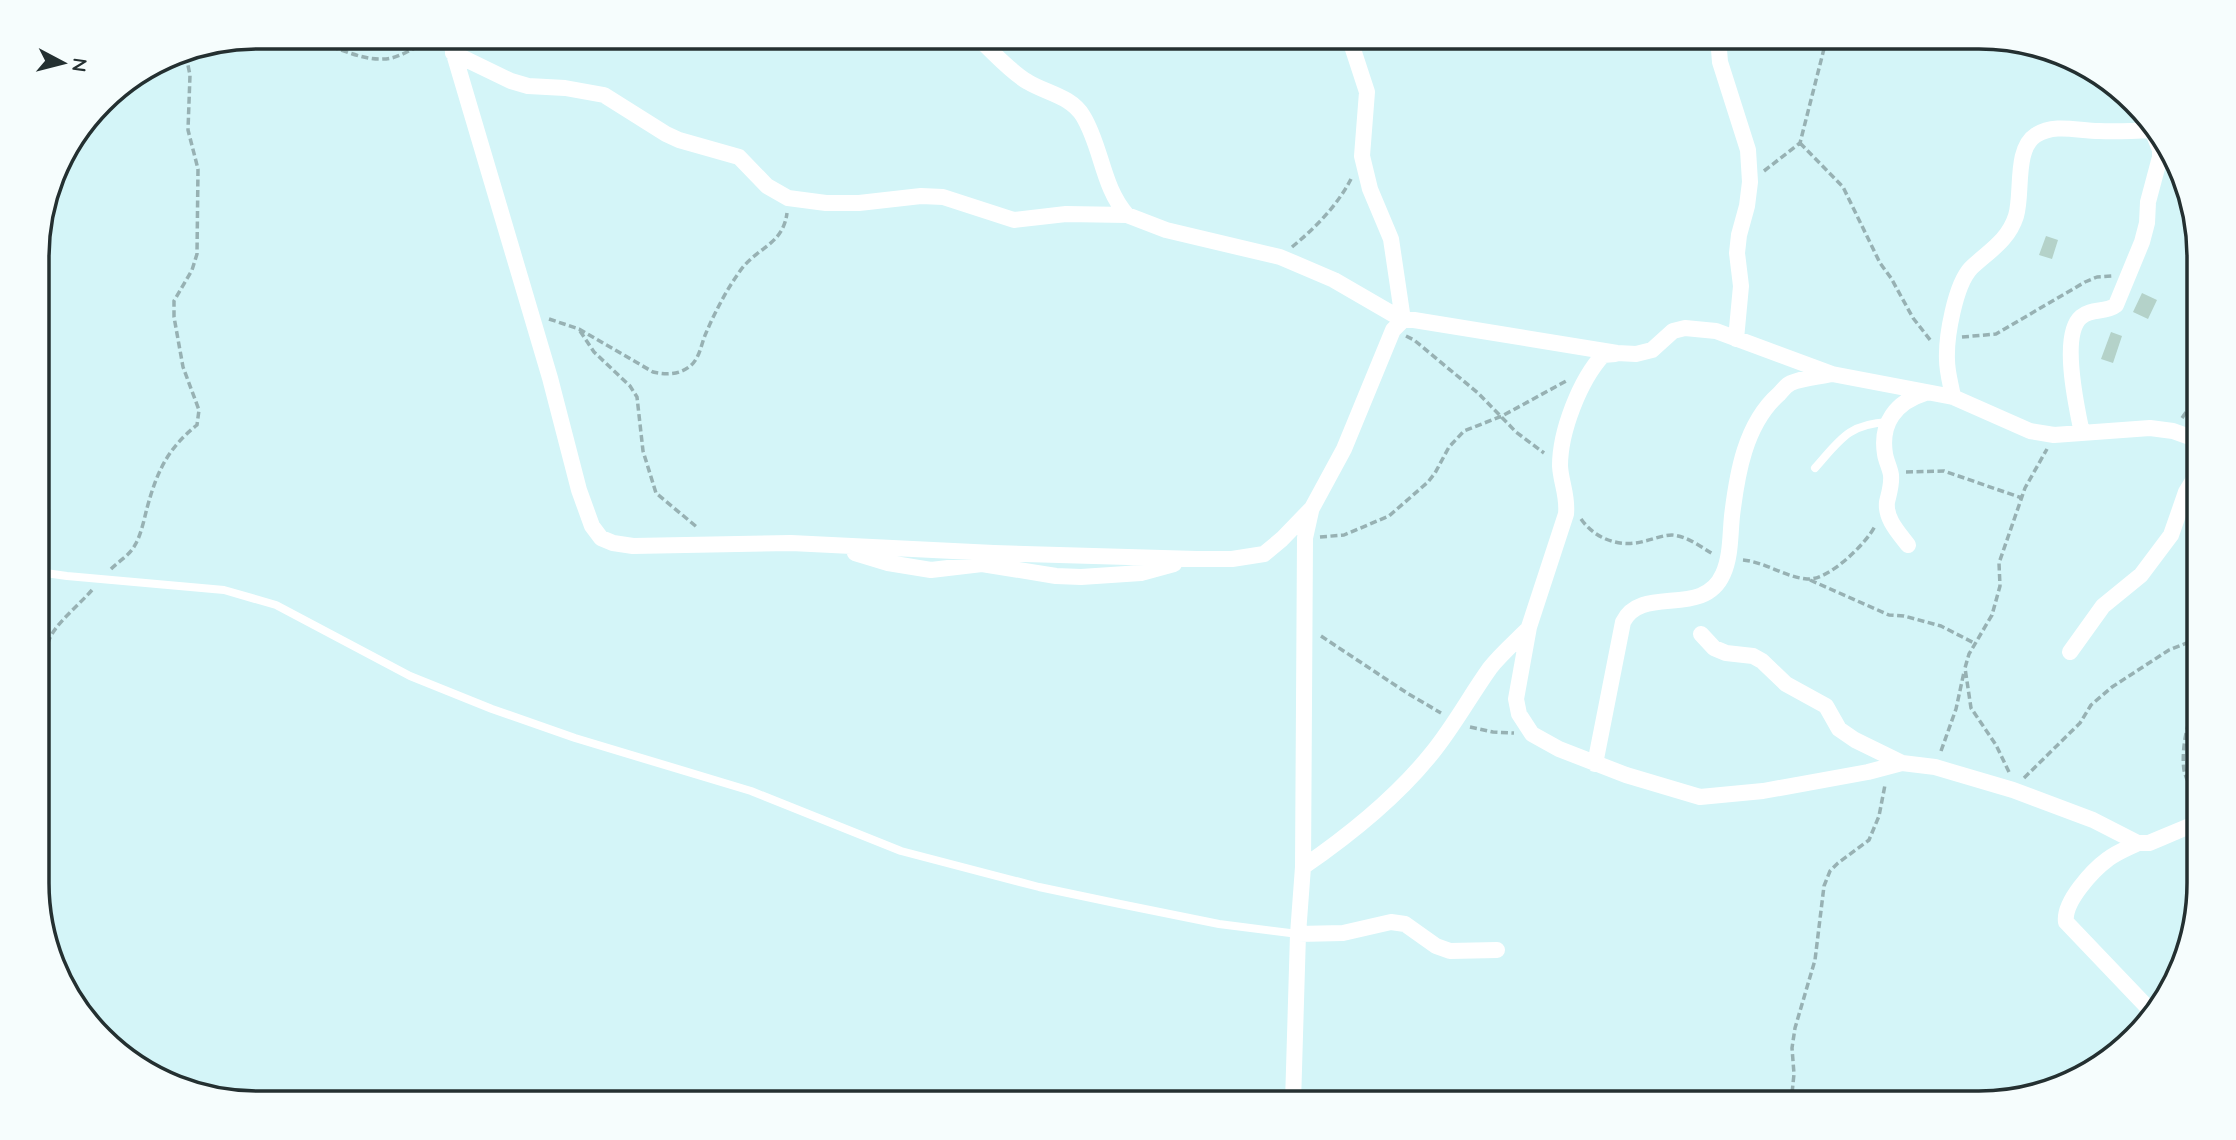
<svg xmlns="http://www.w3.org/2000/svg" width="2236" height="1140" font-family="Quicksand,sans-serif">
	<style>
		.building { fill: #b4d2c9 }
		.lines { fill: none; stroke-linecap: round; stroke-linejoin: round }
		.path { stroke: #97b1b3; stroke-width: 3.5; stroke-dasharray: 7 3.5; stroke-linecap: butt }
		.service { stroke: #fff; stroke-width: 8 }
		.minor { stroke: #fff; stroke-width: 16 }
		.rim { fill: none; stroke: #243031; stroke-width: 3.5 }
	</style>
	<rect width="100%" height="100%" fill="#d4f5f8"/>
	<path class="building" d="M2046,236L2058,240L2052,259L2039,255Z
		M2142,293L2157,300L2148,319L2133,312Z
		M2111,332L2122,336L2113,363L2101,359Z"/>
	<g class="lines">
		<path class="path" d="M280,37C296,40 313,40 329,46C346,51 364,60 383,59C402,59 417,43 435,41
			M1800,143L1843,187L1880,263L1891,278L1913,318L1931,341
			M1764,171L1800,143L1827,37
			M1292,247C1315,228 1337,206 1351,179
			M549,319L579,329L653,372C665,375 678,375 689,367C700,359 701,344 706,333C715,312 727,289 740,271C757,247 783,245 787,213
			M580,331L594,352L630,386L637,397L643,451L656,493L698,528
			M1406,336L1414,340L1478,393L1516,432L1544,453
			M1962,337L1996,334L2085,282L2097,277L2113,276
			M2182,418L2198,395
			M1906,472L1944,471L2022,498
			M1581,519C1596,540 1621,548 1645,541C1654,539 1663,535 1672,535C1687,536 1701,547 1713,554
			M1320,537L1344,535L1389,516L1428,482L1435,473L1449,447L1464,431L1502,416L1568,380
			M1743,560C1765,562 1785,577 1807,579C1828,581 1866,544 1875,526
			M111,569C119,561 130,555 135,545C141,535 144,520 147,508C157,472 167,449 197,425L199,410L183,367L174,317V301L192,270L197,254L198,169L188,130L190,75L185,51
			M1810,580L1889,615L1904,616L1941,626L1976,644
			M1321,636L1407,693L1441,713
			M38,695C44,677 42,657 49,640C55,624 80,604 92,590
			M2199,705C2186,713 2180,760 2185,774C2188,783 2193,792 2199,799
			M1470,727L1493,732L1514,733
			M1941,751L1956,709L1964,672
			M2009,772L1996,745L1971,708L1965,668L1969,654L1992,615L2000,586L1999,563L2025,488L2047,449
			M2024,778L2080,723L2091,705L2112,687L2169,650L2199,638
			M1791,1103L1794,1074L1792,1048L1795,1028L1815,960L1824,886L1830,871L1838,863L1869,840L1879,816L1885,785"/>
		<path class="service" d="M1815,468C1840,440 1848,424 1888,422
			M38,572L67,576L224,590L276,605L410,676L492,709L575,738L751,791L901,851L1039,887L1120,904L1219,924L1298,934"/>
		<path class="minor" d="M449,37L550,378L579,490L592,526L601,538L613,543L633,546L791,543L994,553L1197,559H1232L1264,554L1282,539L1312,508L1344,449L1393,330L1403,320H1414L1617,353L1636,354L1652,350L1673,331L1685,328L1716,331L1832,374L1953,397L2030,431L2054,435L2150,428L2173,431L2198,440
			M980,37L983,43C997,56 1012,73 1028,82C1046,93 1071,96 1083,116C1102,147 1102,187 1127,215
			M1349,37L1367,92L1362,156L1370,189L1391,239L1403,320
			M1718,37L1720,62L1748,150L1750,182L1747,206L1739,235L1737,253L1741,286L1736,339
			M453,53L511,81L528,86L565,88L604,95L666,134L679,140L739,157L767,186L788,198L826,203H859L921,196L943,197L1014,220L1066,214L1127,215L1166,230L1280,257L1334,280L1403,320
			M1615,354L1603,355C1580,380 1560,431 1560,466C1561,483 1568,496 1566,514L1529,627L1516,699L1519,714L1532,734L1559,749L1626,775L1700,797L1763,791L1868,772L1902,763L1935,767L2013,790L2093,820L2138,843H2149L2161,838L2199,822
			M1953,397C1951,385 1947,372 1947,360C1946,337 1955,285 1971,268C1989,251 2008,241 2016,216C2023,193 2014,149 2036,135C2055,123 2078,131 2099,131C2117,132 2135,131 2153,130
			M2082,433C2077,409 2060,335 2081,317C2091,308 2106,313 2116,305L2142,242L2147,223L2148,202L2160,157V150L2148,119
			M1908,545C1899,533 1885,519 1887,502C1889,493 1892,485 1891,475C1890,468 1886,461 1885,454C1880,423 1896,402 1925,393
			M855,553L888,563L931,570L982,564L1056,576L1081,577L1141,573L1174,564
			M1701,634L1714,648L1726,653L1753,656L1762,661L1786,684L1826,706L1839,729L1855,740L1902,763
			M2070,652L2103,606L2141,575L2171,535L2186,492L2194,479L2198,476
			M1595,764L1623,622C1642,584 1703,619 1723,574C1731,556 1730,536 1732,516C1737,474 1745,424 1779,394C1782,391 1786,385 1791,383C1802,378 1819,377 1832,374
			M2138,843C2128,848 2117,852 2108,859C2093,870 2063,902 2066,922L2150,1010
			M1303,867C1351,834 1396,798 1432,753C1454,726 1470,696 1490,668C1501,654 1515,642 1528,629
			M1298,934L1343,933L1391,922L1405,924L1436,946L1450,951L1497,950
			M1293,1103L1298,934L1303,867L1305,538L1311,511"/>
	</g>
	<path d="M0 0H2236V1140H0ZM257 49H1979A208 208 0 0 1 2187 257V883A208 208 0 0 1 1979 1091H257A208 208 0 0 1 49 883V257A208 208 0 0 1 257 49Z" fill="#f6fdfd" fill-rule="evenodd"/>
	<path class="rim" d="M257 49H1979A208 208 0 0 1 2187 257V883A208 208 0 0 1 1979 1091H257A208 208 0 0 1 49 883V257A208 208 0 0 1 257 49Z"/>
	<g transform="translate(63 63) rotate(97)" stroke="#f6fdfd" stroke-width="5" paint-order="stroke">
	<path d="M0-5L12 26L0 18L-12 26Z" fill="#243031"/>
	<text y="-10" font-size="19" font-weight="bold" text-anchor="middle" fill="#243031">N</text>
	</g>
</svg>
